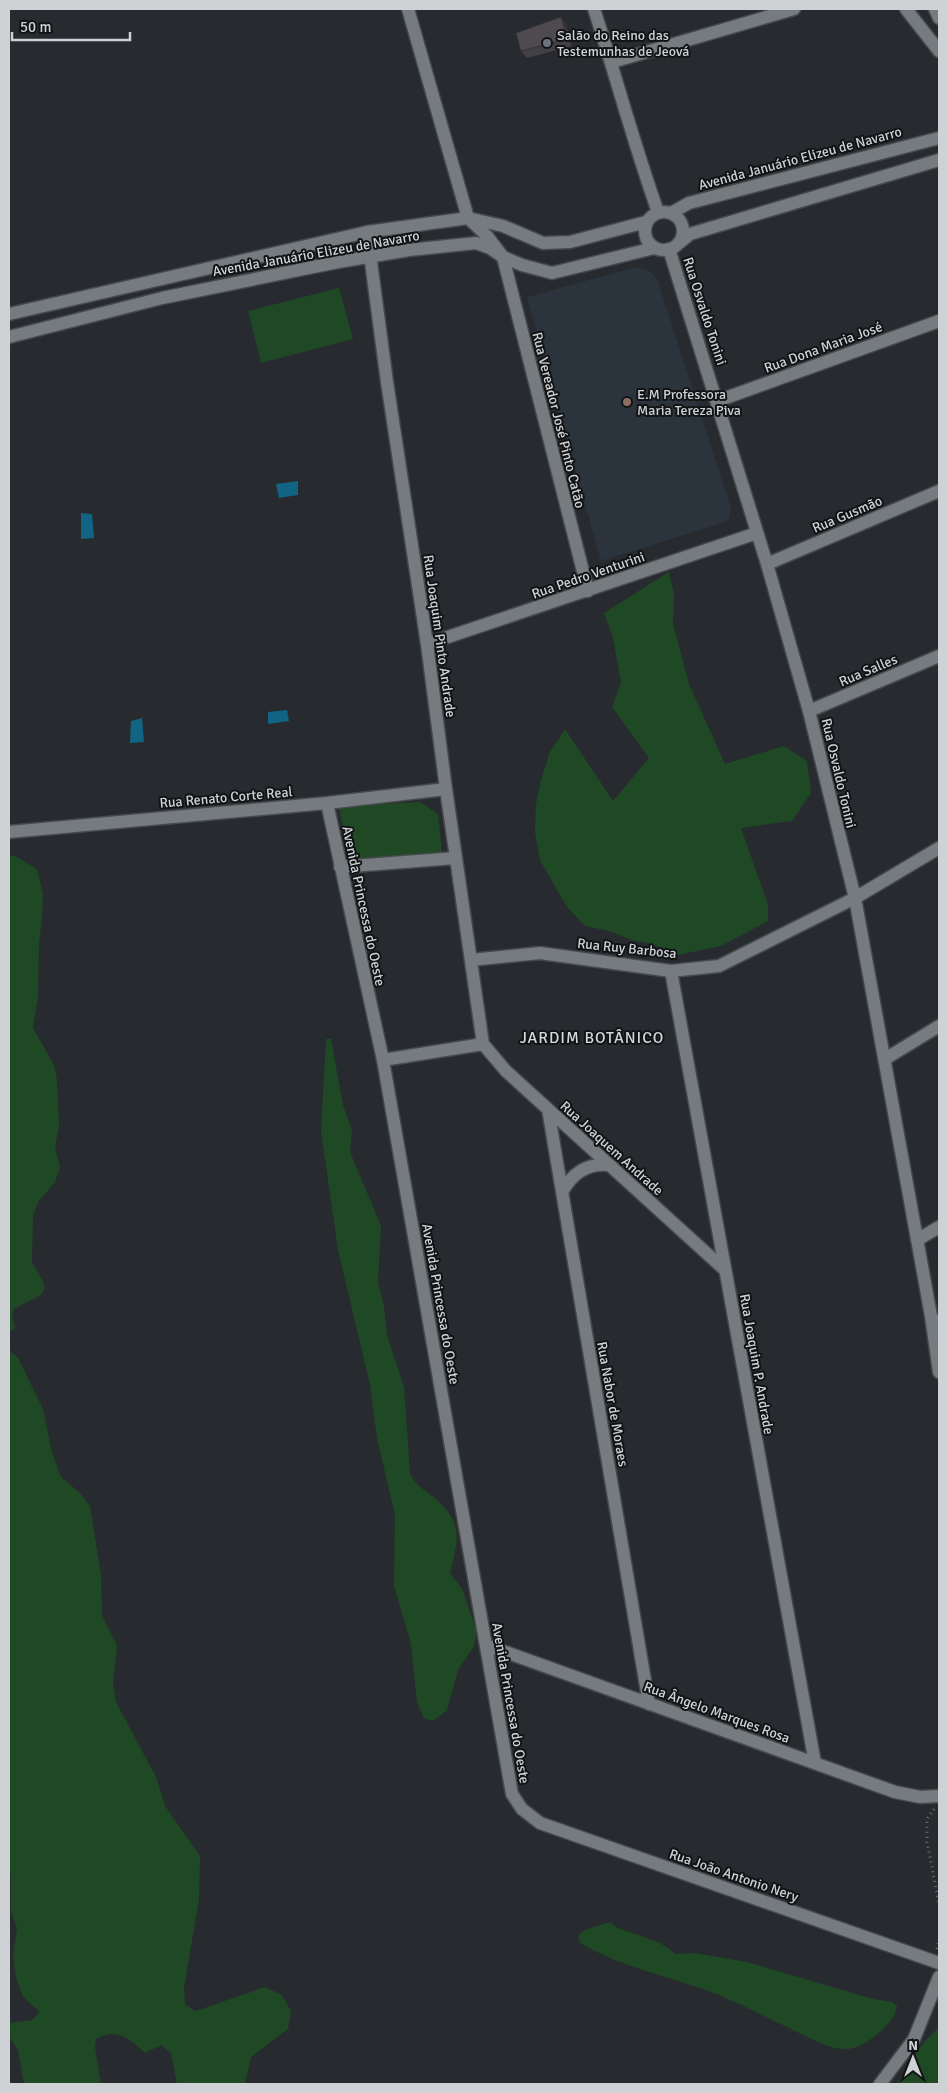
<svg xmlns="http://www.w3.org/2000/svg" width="948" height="2093" font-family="Signika,sans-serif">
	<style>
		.built { fill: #2b343c }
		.green { fill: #1f4924 }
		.water { fill: #116483 }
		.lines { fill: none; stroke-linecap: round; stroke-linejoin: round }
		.minor-casing { stroke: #45494c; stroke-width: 15 }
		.tertiary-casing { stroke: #45494c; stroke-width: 15 }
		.path { stroke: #6b6f72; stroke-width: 3; stroke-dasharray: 1 4; stroke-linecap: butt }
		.minor { stroke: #767b80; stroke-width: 12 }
		.tertiary { stroke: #767b80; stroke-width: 12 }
		.wall { fill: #434044 }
		.shaded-wall { fill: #373437 }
		.building { fill: #4e4a4f; stroke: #373437 }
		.worship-dot { fill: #6b7280; stroke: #121315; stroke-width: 2 }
		.education-dot { fill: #8d6e63; stroke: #121315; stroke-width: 2 }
		.labels { text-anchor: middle; stroke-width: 4; stroke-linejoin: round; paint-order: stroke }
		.poi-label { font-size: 14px; fill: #cfd2d4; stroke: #121315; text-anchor: start }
		.street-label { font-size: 14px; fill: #cfd2d4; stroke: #121315 }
		.quarter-label { font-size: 16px; letter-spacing: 1px; fill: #d3d9de; stroke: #121315 }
	</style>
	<rect width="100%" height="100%" fill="#272b2f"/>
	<path class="built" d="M637,267L650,271L657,279L731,508L729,519L722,523L601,561L527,297Z"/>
	<path class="green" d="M339,288L353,339L261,363L248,311Z
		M669,572L674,595L673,624L689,684L725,764L784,746L807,761L811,793L792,821L741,828L768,905V921L721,946L678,955L655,945L632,940L609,931L585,926L567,907L540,860L535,832L536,804L541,780L550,752L565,729L613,801L649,758L612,707L621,683L613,637L604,613Z
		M420,802L438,814L442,853L349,862L339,806Z
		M9,856H15L37,869L43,894L42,918L39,943L38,996L33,1028L54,1065L57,1080L59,1126L55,1147L60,1167L55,1182L38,1202L33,1215L32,1262L44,1283V1290L41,1295L14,1309L12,1315L15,1328L9,1332Z
		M326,1039H331L343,1105L352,1130L350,1152L381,1226L378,1283L384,1306L387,1336L404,1387L410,1474C415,1484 423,1489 432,1496C464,1522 459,1537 450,1573L462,1589L477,1632L474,1646L458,1670L447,1710L433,1721L424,1718L417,1702L411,1644L394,1586L395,1515L377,1438L370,1385L338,1250L321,1131Z
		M9,1350L18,1358L43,1409L52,1453L61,1477L80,1493L90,1506L101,1575L102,1615L117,1646L113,1683L116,1702L156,1777L165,1806L200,1856L199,1899L184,1988L185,2005L196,2011L265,1987L282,1995L291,2011L288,2029L251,2057L245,2084H177L171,2053L161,2045L145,2053C130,2039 116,2027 96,2039L95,2047L101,2084H24L18,2050L9,2036V2023L32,2020L40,2012L23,1997L16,1978L13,1957L17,1928L11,1912V1875L9,1870Z
		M606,1923H611L618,1928L660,1943L676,1954L694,1953L747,1962L873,1999L893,2002L897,2006C896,2023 864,2048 848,2049C829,2050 808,2037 791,2029C767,2018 743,2005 719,1995C673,1977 623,1968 580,1943L578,1936L583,1931Z
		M939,2027V2084H897L924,2042Z"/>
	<path class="water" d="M298,481V495L279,498L276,484Z
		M81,513L92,514L94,538L81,539Z
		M287,710L289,721L268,724V712Z
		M142,718L144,742L130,743L131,721Z"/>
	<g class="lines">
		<g class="minor-casing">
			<path id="minor" d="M408,9L468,218L487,236L503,257L588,591
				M594,9C616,76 634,145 658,212
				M612,62L794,9
				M367,232L387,382L427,644L446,789L483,1044
				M669,249L767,564L809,711L855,898L931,1316
				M717,401L939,321
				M767,564L939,491
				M427,644L757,533
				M809,711L939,656
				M327,803L383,1060L512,1794L522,1809L540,1823L939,1963
				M9,832L327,803L446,789
				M340,867L456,858
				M471,960L540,953L671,971L719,966L855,898L939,848
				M671,971L815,1763
				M483,1044L506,1071L725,1270
				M885,1059L939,1026
				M383,1060L483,1044
				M548,1109L649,1704
				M562,1192C572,1174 587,1163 608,1165
				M917,1240L939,1227
				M939,1329L931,1316L939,1372
				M486,1645L895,1792L920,1797L939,1796
				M880,2084L914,2039L939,1977"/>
		</g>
		<g class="tertiary-casing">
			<path id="tertiary" d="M906,9L939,51
				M935,9L939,18
				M645 231a19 19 0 1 1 38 0a19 19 0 1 1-38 0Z
				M671,213L689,203L939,138
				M679,243L690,234L939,160
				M9,314L367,232L468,218L503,226L543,243L570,242L646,222
				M9,337L162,298L338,262L409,250L476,243L490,248L503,257L522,265L552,273L654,248"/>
		</g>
		<path class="path" d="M934,1809L927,1819V1842L939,1904
			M937,1949L939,1940"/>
		<use href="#minor" class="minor"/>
		<use href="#tertiary" class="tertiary"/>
	</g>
	<path class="wall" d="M561,17L566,24L572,46L527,58L521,51Z"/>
	<path class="shaded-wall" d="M561,17L566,24L572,46L567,39Z"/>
	<path class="building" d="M561,17L567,39L521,51L516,33Z"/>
	<circle class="worship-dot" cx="547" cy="43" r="5"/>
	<circle class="education-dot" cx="627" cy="402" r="5"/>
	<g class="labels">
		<g class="poi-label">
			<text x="557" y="40">Salão do Reino das<tspan x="557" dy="16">Testemunhas de Jeová</tspan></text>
			<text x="637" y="399">E.M Professora<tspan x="637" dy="16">Maria Tereza Piva</tspan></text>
		</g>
		<g class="street-label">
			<text transform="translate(800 158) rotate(-15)" y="5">Avenida Januário Elizeu de Navarro</text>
			<text transform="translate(316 253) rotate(-10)" y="5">Avenida Januário Elizeu de Navarro</text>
			<text transform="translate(705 311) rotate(72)" y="5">Rua Osvaldo Tonini</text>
			<text transform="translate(823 347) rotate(-20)" y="5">Rua Dona Maria José</text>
			<text transform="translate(559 420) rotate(76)" y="5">Rua Vereador José Pinto Catão</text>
			<text transform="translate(847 514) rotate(-23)" y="5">Rua Gusmão</text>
			<text transform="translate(588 575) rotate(-19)" y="5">Rua Pedro Venturini</text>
			<text transform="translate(440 636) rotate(82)" y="5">Rua Joaquim Pinto Andrade</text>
			<text transform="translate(868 670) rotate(-23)" y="5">Rua Salles</text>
			<text transform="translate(839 773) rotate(77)" y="5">Rua Osvaldo Tonini</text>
			<text transform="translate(226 797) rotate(-5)" y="5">Rua Renato Corte Real</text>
			<text transform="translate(364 906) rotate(78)" y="5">Avenida Princessa do Oeste</text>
			<text transform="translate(627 948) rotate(6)" y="5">Rua Ruy Barbosa</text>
			<text transform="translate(612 1148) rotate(42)" y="5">Rua Joaquem Andrade</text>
			<text transform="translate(441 1304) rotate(80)" y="5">Avenida Princessa do Oeste</text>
			<text transform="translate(757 1364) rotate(80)" y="5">Rua Joaquim P. Andrade</text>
			<text transform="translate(613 1404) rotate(80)" y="5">Rua Nabor de Moraes</text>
			<text transform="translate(511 1703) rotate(80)" y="5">Avenida Princessa do Oeste</text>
			<text transform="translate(717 1712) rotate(20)" y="5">Rua Ângelo Marques Rosa</text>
			<text transform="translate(734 1875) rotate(19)" y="5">Rua João Antonio Nery</text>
		</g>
		<g class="quarter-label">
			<text x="592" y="1043">JARDIM BOTÂNICO</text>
		</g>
	</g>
	<rect width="948" height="2093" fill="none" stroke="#cfd2d4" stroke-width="20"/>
	<g transform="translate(913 2058)" stroke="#121315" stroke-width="4" paint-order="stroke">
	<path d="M0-4L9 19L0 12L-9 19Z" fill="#cfd2d4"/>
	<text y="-8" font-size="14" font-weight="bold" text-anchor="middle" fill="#cfd2d4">N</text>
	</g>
	<path d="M12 32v8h118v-8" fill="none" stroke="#cfd2d4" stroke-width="2.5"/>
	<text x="20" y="32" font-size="15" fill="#cfd2d4" stroke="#121315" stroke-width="4" paint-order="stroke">50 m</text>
</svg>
